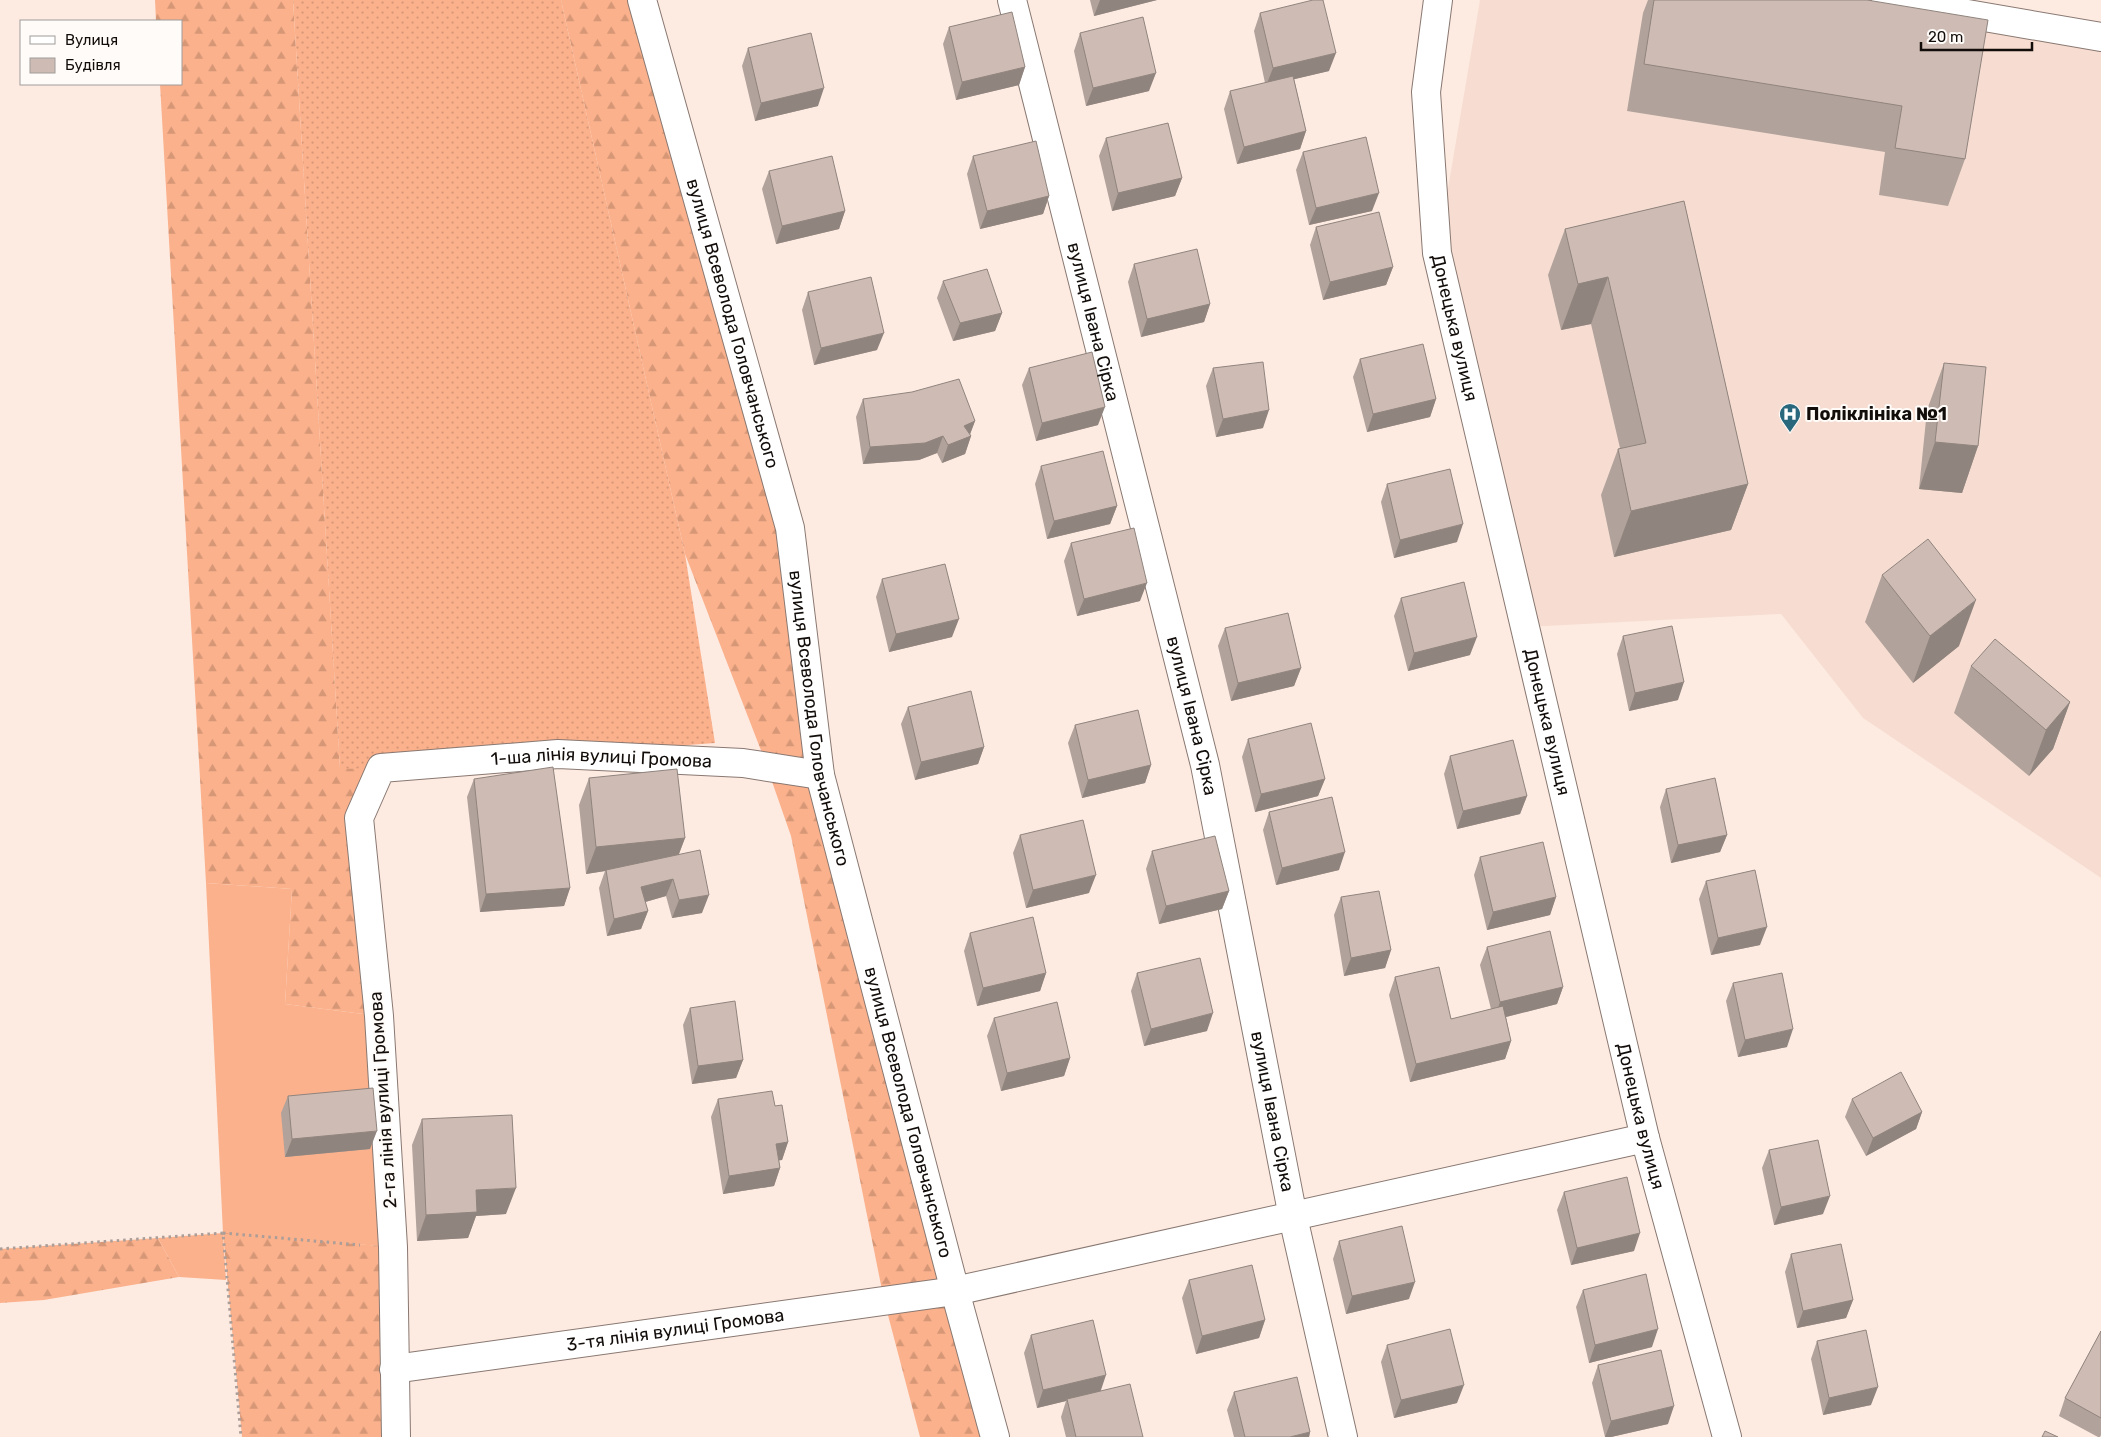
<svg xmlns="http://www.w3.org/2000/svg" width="2101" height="1437" font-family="Rubik,sans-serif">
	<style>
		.built { fill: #f7ddd1 }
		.grass { fill: #fbb18c }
		.forest { fill: url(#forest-firs) }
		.garden { fill: url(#garden-dots) }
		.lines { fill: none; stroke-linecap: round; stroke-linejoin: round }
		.minor-casing { stroke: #897871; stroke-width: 30 }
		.tertiary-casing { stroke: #897871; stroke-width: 30 }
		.path { stroke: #ab9d97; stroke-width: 3; stroke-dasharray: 2.5 4; stroke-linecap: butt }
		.minor { stroke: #fff; stroke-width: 28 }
		.tertiary { stroke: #fff; stroke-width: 28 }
		.wall { fill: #b1a29b }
		.shaded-wall { fill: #90847e }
		.building { fill: #cebcb4; stroke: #90847e }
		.labels { text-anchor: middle; stroke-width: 4; stroke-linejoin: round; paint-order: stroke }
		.street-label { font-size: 18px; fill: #120d0a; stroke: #fffbf9 }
		.poi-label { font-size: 18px; font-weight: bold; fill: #120d0a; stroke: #fffbf9; text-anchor: start }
	</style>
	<defs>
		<pattern id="forest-firs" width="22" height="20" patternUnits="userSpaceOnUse" patternTransform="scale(1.25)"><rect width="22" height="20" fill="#fbb18c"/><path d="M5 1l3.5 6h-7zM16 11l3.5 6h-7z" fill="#d69777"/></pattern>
		<pattern id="garden-dots" width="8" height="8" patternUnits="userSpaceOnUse" patternTransform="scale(1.25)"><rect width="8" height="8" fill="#fbb18c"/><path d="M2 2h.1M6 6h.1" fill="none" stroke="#d69777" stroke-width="1.8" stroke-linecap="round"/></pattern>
	</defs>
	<rect width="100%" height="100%" fill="#fdebe2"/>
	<path class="built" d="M1480,0H1886L2101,37V878L1863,718L1781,614L1526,627L1437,253Z"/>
	<path class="grass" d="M206,883L292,889L285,1004L379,1016L393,1247L223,1234L226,1280L179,1277L158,1238L223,1233Z"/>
	<path class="forest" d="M155,0H293L340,768H381L359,818L379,1016L285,1004L292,889L206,883L160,84H181V21H156Z
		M561,0H642L790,528L820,775L995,1437H920L884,1300L791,836L762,753L685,554Z
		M223,1233L393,1247L396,1437H242Z
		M158,1238L179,1277L44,1300L0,1303V1249Z"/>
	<path class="garden" d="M293,0H561L685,554L715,743L381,768L340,769Z"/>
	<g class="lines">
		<g class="minor-casing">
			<g id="minor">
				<path id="s1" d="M642,0L790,528L820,775L955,1291L995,1437"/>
				<path id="s2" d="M1012,0L1205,765L1293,1217L1343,1437"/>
				<path d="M1886,0L2101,37"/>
				<path id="s3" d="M394,1369L955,1291L1645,1138"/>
				<path id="s4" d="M396,1437L393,1247L379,1016L359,818L381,768L558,754L743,763L820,775"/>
			</g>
		</g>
		<g class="tertiary-casing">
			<g id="tertiary">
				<path id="s5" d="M1438,0L1426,92L1437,253L1645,1138L1727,1437"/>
			</g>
		</g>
		<path class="path" d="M223,1233L360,1245
			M0,1249L223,1233L241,1437"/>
		<use href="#minor" class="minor"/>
		<use href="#tertiary" class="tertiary"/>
	</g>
	<path class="wall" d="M1090,0H1157L1094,16Z
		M1648,0H1867L1965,159L1948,206L1879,195L1885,152L1627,111L1643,13Z
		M1260,13L1329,71L1294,79L1306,131L1300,149L1237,164L1224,109L1230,91L1265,83L1254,31Z
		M949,27L1025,67L1019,85L956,100L943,44Z
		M1080,33L1149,91L1086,106L1074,51Z
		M748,48L818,106L755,121L742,66Z
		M1106,138L1182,178L1175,196L1112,211L1099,156Z
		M1303,152L1372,211L1309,225L1296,170Z
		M973,156L1049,196L1043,214L980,229L967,174Z
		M769,171L845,211L839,229L776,244L762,189Z
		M1684,201L1748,484L1731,530L1614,557L1601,495L1618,449L1620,448L1591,324L1561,330L1548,275L1565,229Z
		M1316,227L1393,267L1386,285L1323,300L1310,245Z
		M1134,264L1210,304L1204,322L1141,337L1128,282Z
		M943,281L1002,313L995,331L953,341L937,298Z
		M808,292L877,350L814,365L802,310Z
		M1360,359L1436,399L1430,417L1367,432L1353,377Z
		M1944,363L1978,446L1962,493L1919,489L1927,410Z
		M1029,368L1098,425L1036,441L1022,385Z
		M1213,368L1263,428L1216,437L1206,386Z
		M863,399L975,421L970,434L971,436L965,454L942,463L937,453L919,460L863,464L856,417Z
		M1041,466L1117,506L1110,524L1047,539L1035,484Z
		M1387,484L1457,542L1394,558L1381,502Z
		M1071,543L1140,601L1077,616L1064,561Z
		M1882,575L1959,646L1913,683L1865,622Z
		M882,579L952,637L889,652L876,597Z
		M1401,598L1470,655L1408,671L1394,616Z
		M1225,628L1301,668L1294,686L1231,701L1218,646Z
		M1623,636L1678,700L1629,711L1617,654Z
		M1971,666L2070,702L2053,749L2029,776L1954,713Z
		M908,707L984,747L978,764L915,780L901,724Z
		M1075,725L1151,765L1145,783L1082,798L1068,743Z
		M1248,739L1325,779L1318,796L1255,812L1242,757Z
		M1450,756L1527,796L1520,814L1457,829L1444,774Z
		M589,778L685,838L679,854L702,913L672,918L666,896L645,902L648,911L641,929L607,936L599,888L605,871L586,874L579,805Z
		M474,779L570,888L564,906L480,912L467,797Z
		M1666,789L1727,835L1720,852L1671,863L1660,807Z
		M1269,812L1339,870L1276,885L1263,830Z
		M1020,835L1089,893L1026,908L1013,853Z
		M1152,851L1229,891L1222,909L1159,924L1146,869Z
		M1480,857L1556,897L1550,915L1487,930L1474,875Z
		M1706,881L1760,945L1711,955L1699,899Z
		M1341,897L1391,950L1385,968L1344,976L1334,915Z
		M970,933L1046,973L1040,991L977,1006L964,951Z
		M1487,947L1563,987L1557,1004L1506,1017L1511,1041L1505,1059L1410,1082L1389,995L1395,977L1451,1019L1491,1009L1480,965Z
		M1137,973L1207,1031L1144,1046L1131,991Z
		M1733,983L1787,1047L1738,1057L1726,1001Z
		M690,1008L743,1060L736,1078L692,1084L683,1025Z
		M994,1018L1070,1058L1064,1076L1001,1091L987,1036Z
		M288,1096L370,1149L285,1157L281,1113Z
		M718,1099L775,1106L788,1142L782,1160H779L780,1168L774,1186L723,1194L711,1117Z
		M1852,1099L1922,1112L1916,1129L1866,1156L1845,1117Z
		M422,1119L506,1214L476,1216L468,1238L417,1241L412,1145Z
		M1769,1150L1823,1214L1774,1225L1762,1168Z
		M1564,1192L1634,1251L1571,1265L1557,1210Z
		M1339,1241L1409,1299L1346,1314L1333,1259Z
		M1791,1254L1853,1300L1846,1318L1797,1328L1785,1272Z
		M1189,1280L1265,1320L1259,1338L1196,1354L1182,1298Z
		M1583,1290L1652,1347L1589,1363L1576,1307Z
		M2101,1331V1435L2100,1437H2098L2059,1416L2065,1398Z
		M1031,1335L1101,1391L1143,1437H1066L1061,1417L1066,1401L1037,1408L1024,1353Z
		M1817,1341L1871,1405L1823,1415L1811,1359Z
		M1387,1345L1457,1403L1394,1418L1381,1362Z
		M1598,1365L1668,1424L1611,1437H1605L1592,1383Z
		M1234,1392L1310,1432L1309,1437H1234L1227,1410Z"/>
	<path class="shaded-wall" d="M1100,0H1157L1094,16Z
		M1336,53L1329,71L1266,86L1273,68Z
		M1025,67L1019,85L956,100L962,82Z
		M1156,73L1149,91L1086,106L1093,88Z
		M824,88L818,106L755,121L761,103Z
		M1306,131L1300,149L1237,164L1244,147Z
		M1182,178L1175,196L1112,211L1118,193Z
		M1379,193L1372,211L1309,225L1316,208Z
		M1049,196L1043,214L980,229L987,211Z
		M845,211L839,229L776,244L782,226Z
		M1393,267L1386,285L1323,300L1330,282Z
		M1608,277L1591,324L1561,330L1578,284Z
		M1210,304L1204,322L1141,337L1147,319Z
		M1002,313L995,331L953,341L960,323Z
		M884,333L877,350L814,365L821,348Z
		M1436,399L1430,417L1367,432L1373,414Z
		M1105,407L1098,425L1036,441L1042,423Z
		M1269,410L1263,428L1216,437L1223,419Z
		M975,421L969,437L971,436L965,454L942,463L948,445L964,426Z
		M943,436L937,453L919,460L863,464L870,447Z
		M1935,442L1978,446L1962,493L1919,489Z
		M1748,484L1731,530L1614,557L1631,511Z
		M1117,506L1110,524L1047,539L1054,521Z
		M1463,524L1457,542L1394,558L1400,540Z
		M1147,583L1140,601L1077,616L1084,599Z
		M1976,600L1959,646L1913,683L1930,636Z
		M959,619L952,637L889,652L896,634Z
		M1477,637L1470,655L1408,671L1414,653Z
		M1301,668L1294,686L1231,701L1238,683Z
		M1684,682L1678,700L1629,711L1635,693Z
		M2070,702L2053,749L2029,776L2046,730Z
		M984,747L978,764L915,780L921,762Z
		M1151,765L1145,783L1082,798L1088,780Z
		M1325,779L1318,796L1255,812L1261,794Z
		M1527,796L1520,814L1457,829L1463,811Z
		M1727,835L1720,852L1671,863L1678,845Z
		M685,838L675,864L606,870L605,871L586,874L596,847Z
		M1345,852L1339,870L1276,885L1282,868Z
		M1096,875L1089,893L1026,908L1033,890Z
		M673,879L666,896L635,905L641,887Z
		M570,888L564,906L480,912L486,894Z
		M1229,891L1222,909L1159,924L1166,906Z
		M709,895L702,913L672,918L679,900Z
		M1556,897L1550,915L1487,930L1493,912Z
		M648,911L641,929L607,936L614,919Z
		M1767,927L1760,945L1711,955L1718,938Z
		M1391,950L1385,968L1344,976L1351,958Z
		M1046,973L1040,991L977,1006L983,988Z
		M1563,987L1557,1004L1494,1020L1500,1002Z
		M1213,1013L1207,1031L1144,1046L1151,1029Z
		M1793,1029L1787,1047L1738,1057L1745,1040Z
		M1511,1041L1505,1059L1410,1082L1416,1064Z
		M1070,1058L1064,1076L1001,1091L1007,1073Z
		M743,1060L736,1078L692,1084L698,1066Z
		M1922,1112L1916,1129L1866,1156L1873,1138Z
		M377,1131L370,1149L285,1157L292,1139Z
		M788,1142L782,1160L770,1162L776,1144Z
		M780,1168L774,1186L723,1194L729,1176Z
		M516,1188L506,1214L476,1216L468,1238L417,1241L426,1215L476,1190Z
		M1830,1196L1823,1214L1774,1225L1781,1207Z
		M1640,1233L1634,1251L1571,1265L1577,1248Z
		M1415,1282L1409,1299L1346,1314L1352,1296Z
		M1853,1300L1846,1318L1797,1328L1803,1311Z
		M1265,1320L1259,1338L1196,1354L1202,1336Z
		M1658,1329L1652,1347L1589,1363L1595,1345Z
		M1106,1375L1100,1393L1067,1399L1066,1401L1037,1408L1043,1390Z
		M1464,1385L1457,1403L1394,1418L1401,1400Z
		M1878,1387L1871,1405L1823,1415L1829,1398Z
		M1674,1406L1668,1424L1611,1437H1605L1611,1421Z
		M1310,1432L1309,1437H1290Z"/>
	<path class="building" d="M1313,0H1323L1336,53L1273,68L1260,13Z
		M1654,0H1867L1988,20L1965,159L1895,148L1902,106L1644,64Z
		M1012,12L1025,67L962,82L949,27Z
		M1143,17L1156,73L1093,88L1080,33Z
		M811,33L824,88L761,103L748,48Z
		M1293,76L1306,131L1244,147L1230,91Z
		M1168,123L1182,178L1118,193L1106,138Z
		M1366,137L1379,193L1316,208L1303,152Z
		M1036,141L1049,196L987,211L973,156Z
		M832,156L845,211L782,226L769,171Z
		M1684,201L1748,484L1631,511L1618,449L1646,443L1608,277L1578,284L1565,229Z
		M1379,212L1393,267L1330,282L1316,227Z
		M1197,249L1210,304L1147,319L1134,264Z
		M987,269L1002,313L960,323L943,281Z
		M871,277L884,333L821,348L808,292Z
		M1423,344L1436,399L1373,414L1360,359Z
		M1092,352L1105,407L1042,423L1029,368Z
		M1263,362L1269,410L1223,419L1213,368Z
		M1944,363L1986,367L1978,446L1935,442Z
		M959,379L975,421L964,426L971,436L948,445L943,436L925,443L870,447L863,399L912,392Z
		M1103,451L1117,506L1054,521L1041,466Z
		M1450,469L1463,524L1400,540L1387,484Z
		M1134,528L1147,583L1084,599L1071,543Z
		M1928,539L1976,600L1930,636L1882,575Z
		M945,564L959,619L896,634L882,579Z
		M1464,582L1477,637L1414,653L1401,598Z
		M1288,613L1301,668L1238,683L1225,628Z
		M1672,626L1684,682L1635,693L1623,636Z
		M1995,639L2070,702L2046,730L1971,666Z
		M971,691L984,747L921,762L908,707Z
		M1138,710L1151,765L1088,780L1075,725Z
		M1311,723L1325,779L1261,794L1248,739Z
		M1513,740L1527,796L1463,811L1450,756Z
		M553,767L570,888L486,894L474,779Z
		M677,769L685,838L596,847L589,778Z
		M1715,778L1727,835L1678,845L1666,789Z
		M1332,797L1345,852L1282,868L1269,812Z
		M1083,820L1096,875L1033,890L1020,835Z
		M1215,836L1229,891L1166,906L1152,851Z
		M1543,842L1556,897L1493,912L1480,857Z
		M700,850L709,895L679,900L673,879L641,887L648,911L614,919L606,870Z
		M1755,870L1767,927L1718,938L1706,881Z
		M1379,891L1391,950L1351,958L1341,897Z
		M1033,917L1046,973L983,988L970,933Z
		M1550,931L1563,987L1500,1002L1487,947Z
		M1200,958L1213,1013L1151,1029L1137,973Z
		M1439,967L1451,1019L1503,1006L1511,1041L1416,1064L1395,977Z
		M1782,973L1793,1029L1745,1040L1733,983Z
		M735,1001L743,1060L698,1066L690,1008Z
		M1057,1002L1070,1058L1007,1073L994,1018Z
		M1901,1072L1922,1112L1873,1138L1852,1099Z
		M373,1088L377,1131L292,1139L288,1096Z
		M772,1091L775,1106L782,1105L788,1142L776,1144L780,1168L729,1176L718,1099Z
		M512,1115L516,1188L476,1190L477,1212L426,1215L422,1119Z
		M1818,1140L1830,1196L1781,1207L1769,1150Z
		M1627,1177L1640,1233L1577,1248L1564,1192Z
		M1402,1226L1415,1282L1352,1296L1339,1241Z
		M1841,1244L1853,1300L1803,1311L1791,1254Z
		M1252,1265L1265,1320L1202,1336L1189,1280Z
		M1646,1274L1658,1329L1595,1345L1583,1290Z
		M1093,1320L1106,1375L1043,1390L1031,1335Z
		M1450,1329L1464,1385L1401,1400L1387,1345Z
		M1866,1330L1878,1387L1829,1398L1817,1341Z
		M2101,1331V1418L2065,1398Z
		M1661,1350L1674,1406L1611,1421L1598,1365Z
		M1297,1377L1310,1432L1290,1437H1245L1234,1392Z
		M1130,1384L1143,1437H1076L1067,1399Z
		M2045,1431L2058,1437H2042Z"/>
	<defs>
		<g id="hospital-pin" transform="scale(1.125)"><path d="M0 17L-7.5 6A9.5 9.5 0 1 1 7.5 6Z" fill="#29677d" stroke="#fffbf9"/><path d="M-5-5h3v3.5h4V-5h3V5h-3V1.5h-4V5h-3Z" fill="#fff"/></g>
	</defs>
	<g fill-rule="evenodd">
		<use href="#hospital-pin" x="1790" y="414"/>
	</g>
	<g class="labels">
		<g class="street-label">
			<text dy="6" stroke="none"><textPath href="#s2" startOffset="332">вулиця Івана Сірка</textPath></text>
			<text dy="6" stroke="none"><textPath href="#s1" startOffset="336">вулиця Всеволода Головчанського</textPath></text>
			<text dy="6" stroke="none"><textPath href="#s5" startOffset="331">Донецька вулиця</textPath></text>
			<text dy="6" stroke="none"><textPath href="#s2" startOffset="738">вулиця Івана Сірка</textPath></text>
			<text dy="6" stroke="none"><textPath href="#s1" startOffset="741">вулиця Всеволода Головчанського</textPath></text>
			<text dy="6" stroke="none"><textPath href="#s5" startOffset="736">Донецька вулиця</textPath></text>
			<text dy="6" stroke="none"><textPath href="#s4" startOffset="896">1-ша лінія вулиці Громова</textPath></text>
			<text transform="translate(383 1100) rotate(-94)" y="6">2-га лінія вулиці Громова</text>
			<text dy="6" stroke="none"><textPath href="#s2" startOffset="1142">вулиця Івана Сірка</textPath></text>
			<text dy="6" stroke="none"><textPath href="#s1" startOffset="1146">вулиця Всеволода Головчанського</textPath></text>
			<text dy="6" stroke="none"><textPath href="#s5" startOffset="1141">Донецька вулиця</textPath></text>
			<text dy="6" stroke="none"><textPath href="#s3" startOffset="284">3-тя лінія вулиці Громова</textPath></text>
		</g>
		<g class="poi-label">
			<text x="1806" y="420">Поліклініка №1</text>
		</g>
	</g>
	<rect x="20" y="20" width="162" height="65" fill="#fffbf9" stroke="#a09c99"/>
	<rect x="30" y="36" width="25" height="8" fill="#ffffff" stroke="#a09c99"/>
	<text x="65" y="45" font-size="15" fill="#120d0a">Вулиця</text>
	<rect x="30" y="58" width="25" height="15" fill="#cebcb4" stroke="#a09c99"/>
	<text x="65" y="70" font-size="15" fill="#120d0a">Будівля</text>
	<path d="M1921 42v8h111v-8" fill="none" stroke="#120d0a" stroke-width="2.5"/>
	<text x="1928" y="42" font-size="15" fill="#120d0a" stroke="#fffbf9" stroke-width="4" paint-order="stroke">20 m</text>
</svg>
